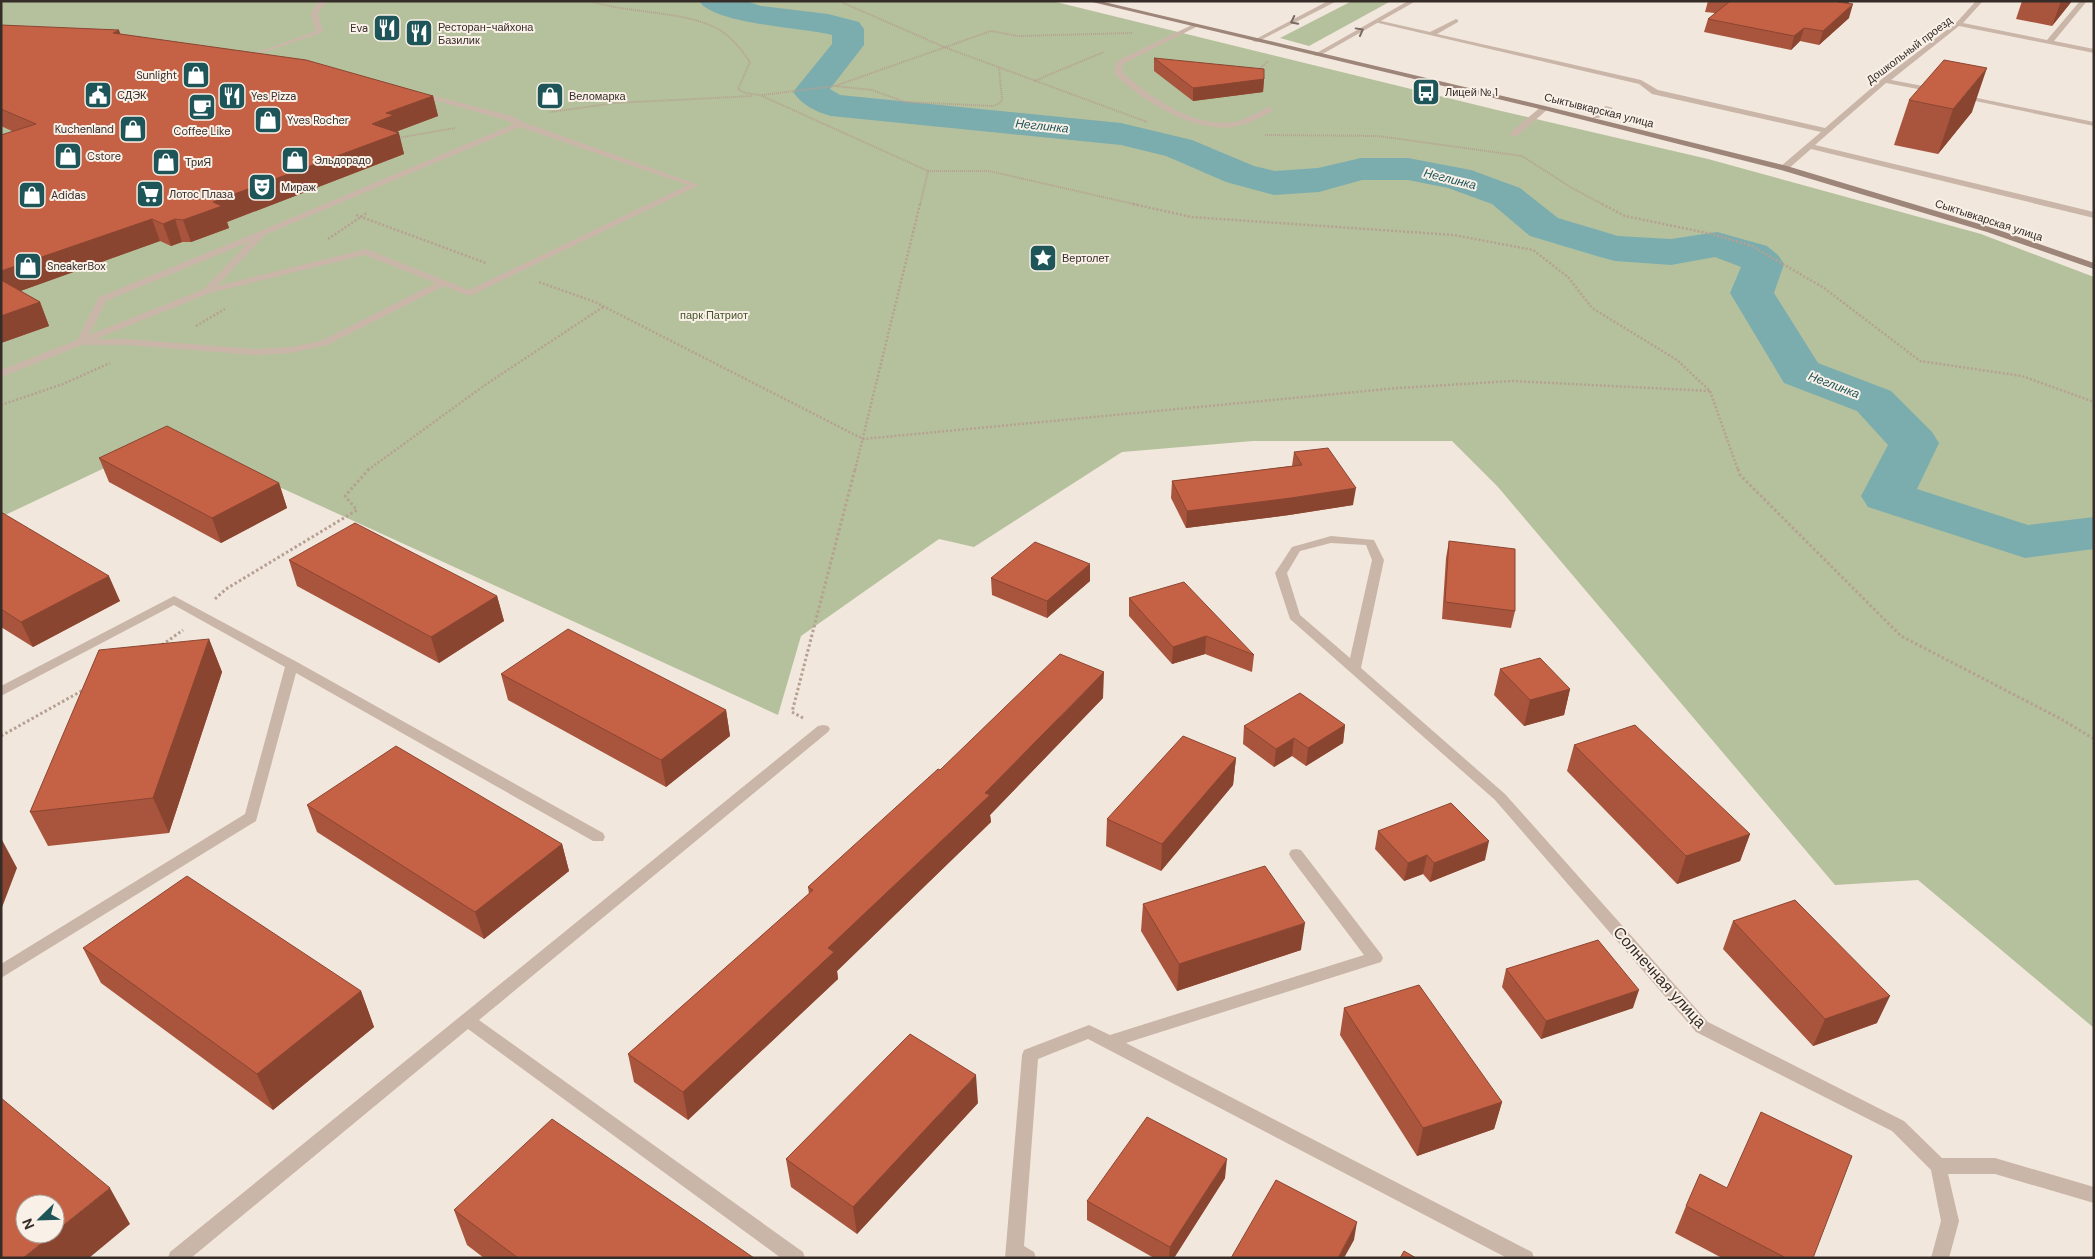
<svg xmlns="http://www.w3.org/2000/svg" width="2095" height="1259" font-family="'DM Sans',sans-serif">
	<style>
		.green { fill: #b5c19c }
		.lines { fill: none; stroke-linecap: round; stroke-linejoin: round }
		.river { fill: #7badaf; fill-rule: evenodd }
		.path-far2 { stroke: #b6a092; stroke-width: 2; stroke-dasharray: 1 1; stroke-linecap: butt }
		.path-far1 { stroke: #b6a092; stroke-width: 2.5; stroke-dasharray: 2 2; stroke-linecap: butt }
		.path { stroke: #b6a092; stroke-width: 3; stroke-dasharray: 2.5 2.5; stroke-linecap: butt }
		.lane { fill: #cab6a8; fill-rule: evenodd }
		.street { fill: #cab6a8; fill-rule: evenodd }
		.secondary { fill: #9d8579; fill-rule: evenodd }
		.wall { fill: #a9543c }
		.shaded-wall { fill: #8a4531 }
		.building { fill: #c56246; stroke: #8a4531 }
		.oneway { stroke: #796a62 }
		.labels { text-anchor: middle; stroke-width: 4; stroke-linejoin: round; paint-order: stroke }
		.far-poi-label { font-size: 11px; fill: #362c28; stroke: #f9f1e8; text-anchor: start }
		.far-street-label { font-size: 11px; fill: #362c28; stroke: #f9f1e8 }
		.far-park-label { font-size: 11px; fill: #46542c; stroke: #f9f1e8 }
		.far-water-label { font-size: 12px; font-style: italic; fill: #1e5558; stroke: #f9f1e8 }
		.near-street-label { font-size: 16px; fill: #362c28; stroke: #f9f1e8 }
	</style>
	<rect width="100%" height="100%" fill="#f2e7dc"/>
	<path class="green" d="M1,1H1052L1497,110L1708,159L1981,234L2094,277V1028L1918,880L1835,885L1498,487L1452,441H1253L1122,452L974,547L939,539L801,636L778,715L170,437L1,517Z
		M1352,1H1391L1309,46L1280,38Z"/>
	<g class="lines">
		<path class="river" d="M699,1H746L761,6L828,14L859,22L864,29V45L830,89L840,95L1121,123L1192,140L1254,166L1275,171L1318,168L1361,158H1408L1471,170L1520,188L1558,218L1618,236L1671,239L1717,232L1767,246L1778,255L1784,264L1774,293L1818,363L1891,391L1932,432L1939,443L1917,489L2028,525L2094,517V549L2025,558L1868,507L1861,496L1888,445L1857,411L1784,383L1730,293L1741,267L1715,257L1671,265L1615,261L1600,257L1530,236L1492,204L1448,188L1408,180H1362L1319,192L1274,195L1226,182L1166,156L1121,145L831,116C816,112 802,105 793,92L832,44V35C803,27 715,25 699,1Z"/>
		<path class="path-far2" d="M590,1C630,14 682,10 718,29C732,37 741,49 750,62L738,89L745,93L760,95L928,171L920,205
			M839,1L944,47L1147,122
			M1258,70L1268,61
			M1034,81L1104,52
			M835,86L991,31L1018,36L1133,33
			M762,95L835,86L872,90L905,102L993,106L1000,103L1002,99L999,68
			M550,112L615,103L753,96
			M1265,135L1378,136L1522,156L1572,188L1604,205
			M397,138L455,128
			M928,171H989L1138,205"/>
		<path class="path-far1" d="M1133,204L1191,217L1454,235L1533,250L1568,277L1592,308L1677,360L1710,391L1738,470
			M1602,204L1625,216L1712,234L1752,246L1824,288L1920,361L2022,376L2094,402
			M356,215L486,263
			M328,239L368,212
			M539,282L595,302L863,439L1398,388L1512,381L1710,391
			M196,326L225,309
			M1,405L63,384L110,363
			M368,470L485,385L603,307
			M855,470L920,204"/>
		<path class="path" d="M1738,469L1740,475L1901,636L2061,719L2094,739
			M215,599L226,589L357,510L345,496L369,469
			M162,645L183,630
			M803,718L792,712L855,469
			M1,736L85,689"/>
		<path class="lane" d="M320,1H328L320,9L318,14L323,31L321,33L252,56V54L316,31L311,14L315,6Z
			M1976,1H1983L1963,23L2047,40L2080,1H2087L2054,41L2094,49V53L1959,26L1891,80L1939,89V93L1886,83L1815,145L2094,212V218L1811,149L1787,170H1781V166L1821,132L1652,94L1639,84L1374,22L1377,20L1430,32L1456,19L1458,20V22L1437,34L1641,80L1658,90L1825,128L1882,79L1956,23Z
			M1194,24L1197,26L1196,27L1123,64L1122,72C1151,97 1192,128 1233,122C1246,121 1264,107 1272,107V111C1259,119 1248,124 1233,127C1196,133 1139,100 1114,73L1117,61Z
			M415,91L512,116L523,122L699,185L472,295H466L444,286L327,345L291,353L255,355L127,345H82L1,377V370L77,340L99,297L258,232L514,124L506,120L415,95ZM520,127L688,185L469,290L366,249L217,286L265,235ZM249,242L204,289L89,335L106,301ZM365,255L436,283L321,341L291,347L255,349L127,339H96L210,293Z
			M1958,94L2094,122V126L1961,98L1957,96Z
			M1542,106L1549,108L1517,136H1511V132Z
			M1606,106L1613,108L1599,118H1593V114Z
			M174,596L297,662L603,833L605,837L603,841H593L296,673L256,821L1,978V964L245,814L285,667L174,605L1,696V686Z
			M823,725L828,726L830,729L828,732L479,1020L803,1252L805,1258H781L468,1029L191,1258H168L170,1252L818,726Z
			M1296,849L1301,850L1381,954L1383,958L1381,962L1126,1043L1532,1252L1534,1258H1507L1088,1039L1038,1059L1024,1246L1034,1252L1036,1258H1005L1022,1055L1024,1050L1089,1025L1110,1035L1364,955L1291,858L1289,854L1291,850Z
			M1939,1158H1995L2094,1187V1203L1995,1174H1939L1933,1171L1930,1166L1933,1161Z"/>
		<path class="street" d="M1328,1H1337L1257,42L1252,41Z
			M1408,1H1416L1319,56L1313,55Z
			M1331,536L1374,540L1384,560L1361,668L1505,794L1708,1022L1904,1121L1945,1161L1959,1221L1949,1258H1931L1941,1221L1931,1170L1892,1131L1696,1032L1495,800L1290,619L1275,573L1292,547ZM1331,543L1366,545L1372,560L1350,658L1300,615L1287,573L1300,551Z"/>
		<path class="secondary" d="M1088,1H1100L1545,106L1787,166L1993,228L2094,263V269L1987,232L1781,170L1544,110Z"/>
	</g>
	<path class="wall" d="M1708,1H1850L1848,3L1849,18L1819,45L1800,41L1791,50L1704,32L1708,19L1715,13L1705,12Z
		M2022,1H2072L2052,26L2016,19Z
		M1,25L121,34L433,96L438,116L398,131L404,154L227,222L229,228L191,242H182L171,246L160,241L20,291L40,302L49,326L1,343L12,131L1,126Z
		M1154,58L1264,79L1263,92L1193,101L1154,71Z
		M1909,100L1972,112L1938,154L1894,145Z
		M1294,452L1353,505L1289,515L1186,528L1171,498L1172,481L1292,466Z
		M99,458L279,483L287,508L221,543L109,482Z
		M1,512L120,601L33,647L1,627Z
		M1449,541L1515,611L1511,628L1442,619L1446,558Z
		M289,560L497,596L504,621L439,663L297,586Z
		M1090,564V581L1047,618L992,595L991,578Z
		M1129,598L1254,655L1252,672L1205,654L1172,664L1129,616Z
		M209,639L222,672L169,833L48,846L30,812Z
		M1500,669L1570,689L1564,715L1524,726L1494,695Z
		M501,674L726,710L730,736L666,787L508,700Z
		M1103,698L990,815L991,822L837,971L838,979L688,1120L634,1082L628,1054L809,894L808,887L940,770Z
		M1345,725L1343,743L1306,766L1292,756L1274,767L1243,744L1244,726Z
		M1574,745L1750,834L1740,861L1677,884L1567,771Z
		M1236,758L1233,785L1161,871L1106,846L1107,819Z
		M307,805L562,844L569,871L484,939L317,832Z
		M1378,831L1485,860L1430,882L1423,874L1404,881L1375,849Z
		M1143,904L1301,950L1177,991L1141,931Z
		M1733,921L1877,1023L1813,1046L1723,949Z
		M83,948L361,991L374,1027L273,1110L101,983Z
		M1506,969L1633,1008L1541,1039L1502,987Z
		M1344,1008L1502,1102L1494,1129L1417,1156L1340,1035Z
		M978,1103L857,1234L791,1187L786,1159Z
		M1225,1178L1174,1258H1154L1087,1220V1201Z
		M1686,1206L1813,1258H1722L1675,1233Z
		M454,1210L754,1258H484L467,1245Z"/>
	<path class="shaded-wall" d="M1839,1H1850L1835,15Z
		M2061,1H2072L2052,26Z
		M1853,4L1849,18L1819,45L1823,31Z
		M1804,28L1800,41L1791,50L1794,36Z
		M119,30L126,49L113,33Z
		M1987,68L1972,112L1938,154L1953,109Z
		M1264,79L1263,92L1193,101V88Z
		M433,96L438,116L398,131V134L399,133L404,154L227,222L229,228L191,242L183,220L213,202L372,124L386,113Z
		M152,219L160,241L1,298V271Z
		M175,219L182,242L171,246L163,224Z
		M40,302L49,326L1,343V316Z
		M279,483L287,508L221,543L212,518Z
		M1356,488L1353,505L1289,515L1186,528L1187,511Z
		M1090,564V581L1047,618V601Z
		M109,576L120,601L33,647L21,622Z
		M497,596L504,621L439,663L431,637Z
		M1206,636L1205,654L1172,664L1173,647Z
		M209,639L222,672L169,833L153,798Z
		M1104,672L1103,698L990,815L991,822L837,971L838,979L688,1120L683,1092L985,793Z
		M1570,689L1564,715L1524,726L1530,700Z
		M726,710L730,736L666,787L661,760Z
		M1345,725L1343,743L1306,766L1308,748Z
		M1294,738L1292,756L1274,767L1276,749Z
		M1236,758L1233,785L1161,871L1162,844Z
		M1750,834L1740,861L1677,884L1686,856Z
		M1,838L17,868L1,910Z
		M1489,841L1485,860L1430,882L1434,863Z
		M562,844L569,871L484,939L475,912Z
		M1427,855L1423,874L1404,881L1408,863Z
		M1305,923L1301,950L1177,991L1179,964Z
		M1639,990L1633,1008L1541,1039L1546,1021Z
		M361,991L374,1027L273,1110L257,1074Z
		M1890,996L1877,1023L1813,1046L1825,1019Z
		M976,1075L978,1103L857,1234L853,1207Z
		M1502,1102L1494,1129L1417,1156L1423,1128Z
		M1227,1159L1225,1178L1174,1258H1169L1170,1247Z
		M110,1188L130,1224L89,1258H23L53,1234H55V1232Z
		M1357,1222L1354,1240L1344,1258H1338Z"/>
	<path class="building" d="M1724,1H1839L1838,2L1853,4L1823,31L1804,28L1794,36L1708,19L1729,2Z
		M1,25L119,30L113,33L306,60L433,96L386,113L394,115L372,124L399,133L213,202L222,206L183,220L175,219L163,224L152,219L1,271V135L36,124L1,109Z
		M1154,58L1264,69V79L1193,88Z
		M1944,60L1987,68L1953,109L1909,100Z
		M1,280L40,302L1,316Z
		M167,426L279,483L212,518L99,458Z
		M1328,448L1356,488L1291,498L1187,511L1172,481L1302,465L1294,452Z
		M1,512L109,576L21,622L1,609Z
		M355,523L497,596L431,637L289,560Z
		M1449,541L1515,549V611L1445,602Z
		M1035,542L1090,564L1047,601L991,578Z
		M1184,582L1254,655L1206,636L1173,647L1129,598Z
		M568,629L726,710L661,760L501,674Z
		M209,639L153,798L30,812L99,650Z
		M1060,654L1104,672L985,793L990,795L828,948L834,952L683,1092L628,1054L813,890L808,887L938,769L940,770Z
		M1540,658L1570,689L1530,700L1500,669Z
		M1300,693L1345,725L1308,748L1294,738L1276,749L1244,726Z
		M1635,725L1750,834L1686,856L1574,745Z
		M1183,736L1236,758L1162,844L1107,819Z
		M396,746L562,844L475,912L307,805Z
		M1451,803L1489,841L1434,863L1427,855L1408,863L1378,831Z
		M1265,866L1305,923L1179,964L1143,904Z
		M187,876L361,991L257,1074L83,948Z
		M1795,900L1890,996L1825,1019L1733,921Z
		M1598,940L1639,990L1546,1021L1506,969Z
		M1419,985L1502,1102L1423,1128L1344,1008Z
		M910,1034L976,1075L853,1207L786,1159Z
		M1,1098L110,1188L55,1232V1204H25V1234H53L23,1258H1Z
		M1761,1112L1852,1156L1813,1258H1786L1686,1206L1700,1174L1727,1188Z
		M1147,1117L1227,1159L1170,1247L1087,1201Z
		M552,1119L754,1258H518L454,1210Z
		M1276,1180L1357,1222L1338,1258H1231Z
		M1404,1251L1416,1258H1400Z"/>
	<defs><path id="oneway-chevron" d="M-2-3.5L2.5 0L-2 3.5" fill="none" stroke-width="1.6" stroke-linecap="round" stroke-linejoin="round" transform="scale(1.25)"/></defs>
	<g class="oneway">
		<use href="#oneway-chevron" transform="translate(1294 21) rotate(153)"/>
		<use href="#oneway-chevron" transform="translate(1360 31) rotate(-29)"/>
	</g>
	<defs>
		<g id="restaurant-square" transform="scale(1.4375)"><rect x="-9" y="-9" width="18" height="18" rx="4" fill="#1e5558" stroke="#f9f1e8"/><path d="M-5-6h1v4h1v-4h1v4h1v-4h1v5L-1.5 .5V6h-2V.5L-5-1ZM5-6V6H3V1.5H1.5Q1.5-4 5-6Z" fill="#fff"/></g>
		<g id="shop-square" transform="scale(1.4375)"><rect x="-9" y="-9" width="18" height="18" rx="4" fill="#1e5558" stroke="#f9f1e8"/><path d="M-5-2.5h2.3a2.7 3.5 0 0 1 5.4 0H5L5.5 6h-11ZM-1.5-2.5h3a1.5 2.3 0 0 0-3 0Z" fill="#fff"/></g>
		<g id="bus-square" transform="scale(1.4375)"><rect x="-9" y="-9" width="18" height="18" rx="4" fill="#1e5558" stroke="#f9f1e8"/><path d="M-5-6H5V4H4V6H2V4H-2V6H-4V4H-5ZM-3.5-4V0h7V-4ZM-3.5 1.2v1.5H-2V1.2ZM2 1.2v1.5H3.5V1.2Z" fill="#fff"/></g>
		<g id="civic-square" transform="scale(1.4375)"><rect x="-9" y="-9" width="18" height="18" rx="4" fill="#1e5558" stroke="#f9f1e8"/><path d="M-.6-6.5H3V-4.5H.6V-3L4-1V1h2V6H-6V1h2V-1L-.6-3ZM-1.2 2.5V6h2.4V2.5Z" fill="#fff"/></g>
		<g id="cafe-square" transform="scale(1.4375)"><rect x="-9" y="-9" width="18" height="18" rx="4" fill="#1e5558" stroke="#f9f1e8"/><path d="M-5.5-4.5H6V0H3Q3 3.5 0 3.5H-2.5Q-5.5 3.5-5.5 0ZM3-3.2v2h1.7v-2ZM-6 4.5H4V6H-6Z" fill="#fff"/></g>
		<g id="theatre-square" transform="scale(1.4375)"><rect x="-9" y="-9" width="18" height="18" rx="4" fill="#1e5558" stroke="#f9f1e8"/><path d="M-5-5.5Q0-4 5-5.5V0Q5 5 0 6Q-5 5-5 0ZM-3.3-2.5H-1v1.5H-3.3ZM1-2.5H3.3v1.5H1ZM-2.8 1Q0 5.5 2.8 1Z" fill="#fff"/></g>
		<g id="supermarket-square" transform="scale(1.4375)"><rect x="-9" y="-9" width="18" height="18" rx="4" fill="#1e5558" stroke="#f9f1e8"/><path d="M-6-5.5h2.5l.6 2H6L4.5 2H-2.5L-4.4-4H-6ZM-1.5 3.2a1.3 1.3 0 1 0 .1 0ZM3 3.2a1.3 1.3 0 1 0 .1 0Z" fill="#fff"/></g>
		<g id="sight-square" transform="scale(1.4375)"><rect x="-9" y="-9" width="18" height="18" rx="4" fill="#1e5558" stroke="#f9f1e8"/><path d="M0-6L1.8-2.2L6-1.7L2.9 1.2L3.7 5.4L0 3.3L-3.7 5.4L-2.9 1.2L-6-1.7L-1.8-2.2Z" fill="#fff"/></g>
	</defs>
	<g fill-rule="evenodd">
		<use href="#restaurant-square" x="387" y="28"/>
		<use href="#restaurant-square" x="419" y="33"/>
		<use href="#shop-square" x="196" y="75"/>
		<use href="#bus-square" x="1426" y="92"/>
		<use href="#civic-square" x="98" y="95"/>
		<use href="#restaurant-square" x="232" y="96"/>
		<use href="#shop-square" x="550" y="96"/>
		<use href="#cafe-square" x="202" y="107"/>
		<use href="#shop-square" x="268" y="120"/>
		<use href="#shop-square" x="133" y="129"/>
		<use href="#shop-square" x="68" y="156"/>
		<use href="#shop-square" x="295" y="160"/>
		<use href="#shop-square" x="166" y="162"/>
		<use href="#theatre-square" x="262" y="187"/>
		<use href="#supermarket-square" x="150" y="194"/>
		<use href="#shop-square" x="32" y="195"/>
		<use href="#sight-square" x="1043" y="258"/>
		<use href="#shop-square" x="28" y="266"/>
	</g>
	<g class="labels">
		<g class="far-poi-label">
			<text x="438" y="31">Ресторан-чайхона<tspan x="438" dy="13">Базилик</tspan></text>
			<text x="368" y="32" text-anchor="end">Eva</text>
			<text x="177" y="79" text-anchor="end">Sunlight</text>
			<text x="1445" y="96">Лицей № 1</text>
			<text x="117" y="99">СДЭК</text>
			<text x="251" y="100">Yes Pizza</text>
			<text x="569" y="100">Веломарка</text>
			<text x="287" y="124">Yves Rocher</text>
			<text x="114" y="133" text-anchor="end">Kuchenland</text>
			<text x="202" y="135" text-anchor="middle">Coffee Like</text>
			<text x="87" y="160">Cstore</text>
			<text x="314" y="164">Эльдорадо</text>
			<text x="185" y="166">ТриЯ</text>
			<text x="281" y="191">Мираж</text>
			<text x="169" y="198">Лотос Плаза</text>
			<text x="51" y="199">Adidas</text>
			<text x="1062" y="262">Вертолет</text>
			<text x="47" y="270">SneakerBox</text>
		</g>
		<g class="far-street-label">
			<text transform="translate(1909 50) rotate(-37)" y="4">Дошкольный проезд</text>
			<text transform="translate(1599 110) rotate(14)" y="4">Сыктывкарская улица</text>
			<text transform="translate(1989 220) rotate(18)" y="4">Сыктывкарская улица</text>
		</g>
		<g class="far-park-label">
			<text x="714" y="319">парк Патриот</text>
		</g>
		<g class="far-water-label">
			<text transform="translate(1042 126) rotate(6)" y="4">Неглинка</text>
			<text transform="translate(1450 179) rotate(14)" y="4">Неглинка</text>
			<text transform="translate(1834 385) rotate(21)" y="4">Неглинка</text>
		</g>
		<g class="near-street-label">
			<text transform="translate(1660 977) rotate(48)" y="6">Солнечная улица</text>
		</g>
	</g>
	<rect width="2095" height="1259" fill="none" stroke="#362c28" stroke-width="5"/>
	<g transform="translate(40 1219) rotate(247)"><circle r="24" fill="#f9f1e8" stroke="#aba29b"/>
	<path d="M0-4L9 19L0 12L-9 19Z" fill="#1e5558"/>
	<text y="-8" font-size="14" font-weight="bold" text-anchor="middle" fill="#362c28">N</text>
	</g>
</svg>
